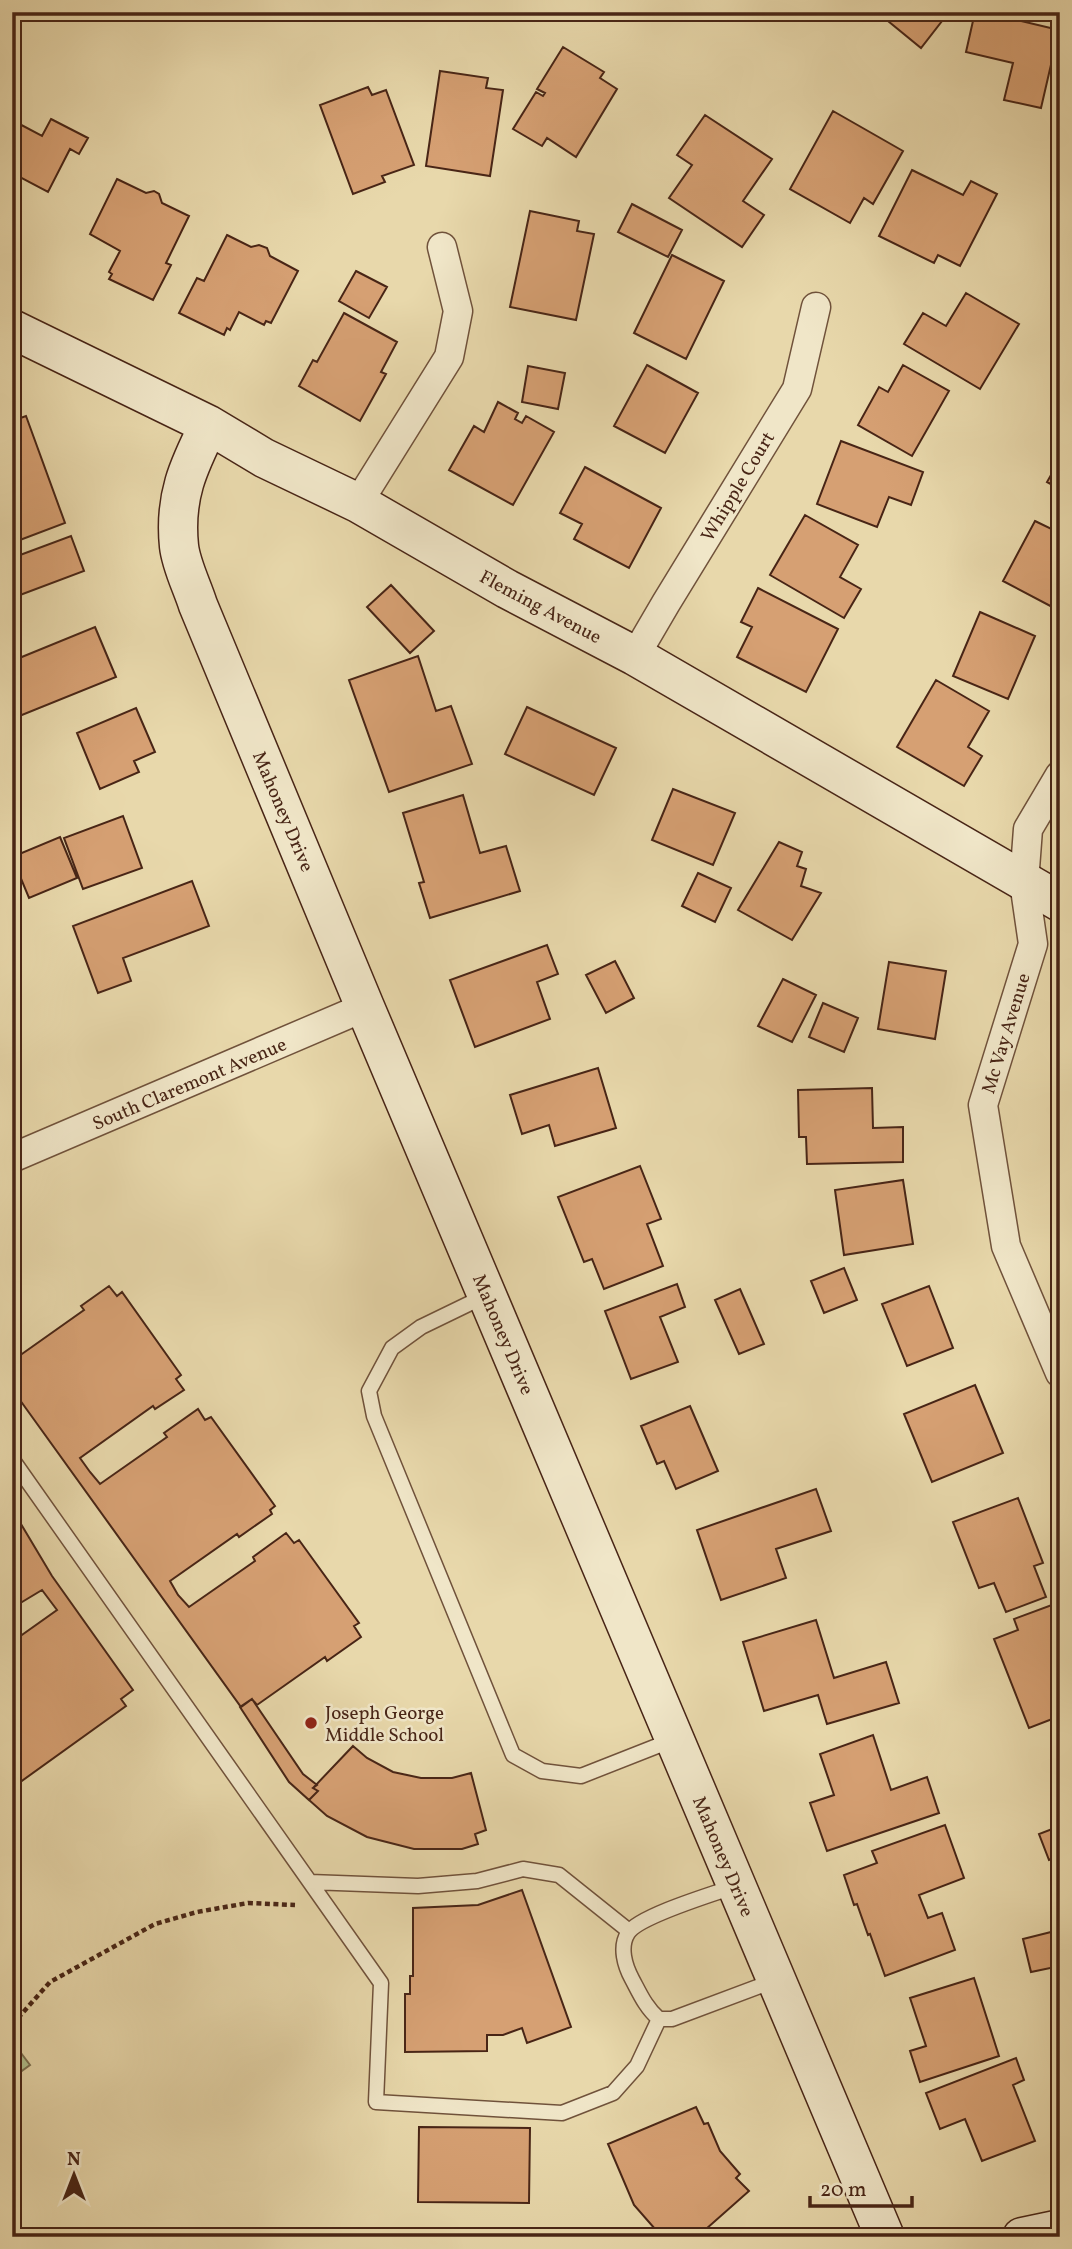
<svg xmlns="http://www.w3.org/2000/svg" width="1072" height="2249" font-family="Vollkorn,serif">
	<style>
		.green { fill: #b1c08d; stroke: #7c7252; stroke-width: 2 }
		.building { fill: #d6a073; stroke: #482516; stroke-width: 2 }
		.lines { fill: none; stroke-linecap: round; stroke-linejoin: round }
		.lane-casing { stroke: #70523b; stroke-width: 17 }
		.street-casing { stroke: #70523b; stroke-width: 31 }
		.secondary-casing { stroke: #482516; stroke-width: 41 }
		.path { stroke: #482516; stroke-width: 4.5; stroke-dasharray: 5 3.5; stroke-linecap: butt }
		.lane { stroke: #f0e6c8; stroke-width: 14 }
		.street { stroke: #f0e6c8; stroke-width: 28 }
		.secondary { stroke: #f0e6c8; stroke-width: 38 }
		.poi-dot { fill: #8f2418; stroke: #f0e6c8; stroke-width: 2.5 }
		.labels { text-anchor: middle; stroke-width: 5; stroke-linejoin: round; paint-order: stroke }
		.street-label { font-size: 19px; fill: #482516; stroke: #f0e6c8 }
		.poi-label { font-size: 19px; fill: #482516; stroke: #f0e6c8; text-anchor: start }
	</style>
	<rect width="100%" height="100%" fill="#e8d8ab"/>
	<filter id="stains"><feTurbulence type="fractalNoise" baseFrequency=".00286" numOctaves="4"/><feColorMatrix values="0 0 0 0 .2 0 0 0 0 .09 0 0 0 0 .02 0 0 0 .5 -.17"/></filter>
	<radialGradient id="worn" r=".72"><stop offset=".6" stop-color="#630" stop-opacity="0"/><stop offset="1" stop-color="#630" stop-opacity=".3"/></radialGradient>
	<path class="green" d="M12,2041L30,2065L12,2078Z"/>
	<path class="building" d="M877,12H949L921,48Z
		M975,12H1022L1021,21L1059,30L1041,108L1004,100L1013,63L966,52Z
		M563,47L604,72L600,78L617,89L576,157L547,138L542,146L513,129L536,92L543,96L545,93L537,89Z
		M440,71L488,78L486,88L503,90L490,176L426,166Z
		M368,87L372,95L386,90L414,165L382,176L385,182L353,194L320,105Z
		M833,111L903,151L873,204L864,198L850,223L790,189Z
		M705,115L772,159L743,201L764,215L742,247L669,198L692,165L677,155Z
		M51,119L88,138L79,154L70,149L48,192L20,177L12,193V120L42,136Z
		M912,170L963,195L971,181L997,194L960,266L938,255L934,263L879,236Z
		M117,179L146,193L154,191L159,194L162,203L189,216L166,263L171,265L153,300L109,279L112,274L109,272L120,251L90,234Z
		M632,204L682,230L668,257L618,232Z
		M530,211L579,221L577,231L594,234L576,320L510,307Z
		M227,235L251,247L259,245L267,248L270,256L298,271L271,323L266,321L264,325L239,312L230,330L227,328L224,335L179,313L197,278L204,281Z
		M672,255L724,281L686,359L634,333Z
		M356,271L387,287L369,318L339,301Z
		M966,293L1019,324L980,389L904,344L923,313L946,326Z
		M344,313L397,342L381,372L386,374L360,421L299,386L313,360L317,362Z
		M647,365L698,393L665,453L614,426Z
		M903,365L949,391L912,456L858,425L879,387L888,392Z
		M528,366L565,373L558,409L522,402Z
		M498,402L518,413L515,419L522,423L526,416L554,432L513,505L449,470L474,426L484,432Z
		M26,416L65,523L12,543V421Z
		M841,441L923,472L911,505L889,497L877,527L817,504Z
		M1060,459V489L1047,482Z
		M585,467L661,508L629,568L574,539L582,524L560,513Z
		M805,515L858,545L840,577L861,589L844,618L770,575Z
		M1035,521L1060,533L1058,610L1003,581Z
		M71,536L84,571L12,598V558Z
		M391,585L434,631L410,653L367,607Z
		M758,588L838,629L806,692L737,657L752,627L741,622Z
		M980,612L1035,636L1008,699L953,676Z
		M95,627L116,677L12,719V661Z
		M418,656L436,711L451,706L472,764L389,792L349,680Z
		M936,680L989,711L968,747L982,756L964,786L897,747Z
		M527,707L616,748L594,795L505,754Z
		M136,708L155,752L134,761L139,772L100,789L77,733Z
		M673,789L735,813L713,865L652,840Z
		M463,795L480,853L506,846L520,891L430,918L419,883L424,882L403,813Z
		M123,816L142,868L83,889L64,838Z
		M60,837L77,878L29,898L12,857Z
		M779,842L802,852L797,866L806,869L801,886L821,893L792,940L738,910Z
		M698,873L731,888L715,922L682,906Z
		M192,881L209,926L123,958L131,981L98,993L73,926Z
		M547,945L558,974L537,982L550,1019L475,1047L450,980Z
		M615,961L634,998L606,1013L586,975Z
		M889,962L946,971L935,1039L878,1029Z
		M783,979L816,995L792,1042L758,1026Z
		M823,1003L858,1018L844,1052L809,1037Z
		M598,1068L616,1128L555,1146L549,1125L522,1134L510,1095Z
		M872,1088L873,1128L903,1127V1162L807,1164L806,1137H799L798,1090Z
		M640,1166L661,1219L647,1224L663,1266L604,1289L592,1259L584,1262L558,1197Z
		M903,1180L913,1244L844,1255L835,1190Z
		M844,1268L857,1300L824,1313L811,1281Z
		M677,1284L685,1307L660,1317L678,1362L631,1379L605,1311Z
		M109,1286L117,1296L122,1292L181,1375L176,1379L184,1390L155,1409L153,1406L80,1458L90,1472L100,1484L167,1437L164,1433L198,1409L205,1420L211,1417L275,1506L270,1510L272,1514L239,1537L237,1534L170,1581L178,1595L189,1607L255,1561L253,1557L286,1533L294,1543L299,1540L359,1623L354,1626L361,1637L327,1661L325,1657L257,1705L252,1699L241,1707L12,1389V1371L16,1369L12,1361L84,1310L81,1306Z
		M929,1286L953,1348L907,1366L882,1304Z
		M740,1289L764,1344L739,1354L715,1300Z
		M975,1385L1003,1453L932,1482L904,1414Z
		M690,1406L718,1471L676,1489L664,1461L657,1464L641,1426Z
		M816,1489L831,1531L776,1549L786,1578L721,1600L697,1530Z
		M1018,1498L1043,1563L1034,1566L1046,1597L1006,1612L994,1583L979,1588L953,1522Z
		M12,1509L52,1576L133,1690L121,1699L126,1706L12,1788V1642L57,1610L42,1590L12,1608Z
		M1060,1602V1716L1029,1728L994,1639L1018,1630L1014,1619Z
		M816,1620L834,1678L886,1662L899,1703L827,1724L818,1695L764,1711L743,1642Z
		M252,1699L303,1774L317,1785L313,1788L318,1791L309,1800L289,1782L240,1707Z
		M873,1735L891,1790L927,1777L939,1813L827,1851L810,1803L834,1795L820,1754Z
		M353,1746L367,1758L393,1772L421,1778H452L471,1773L486,1830L475,1834L478,1844L462,1849H414L367,1837L327,1816L309,1800L318,1791L313,1788Z
		M945,1825L964,1878L919,1895L928,1918L942,1913L955,1950L885,1976L870,1934L868,1935L857,1904L854,1905L844,1875L877,1863L872,1851Z
		M1060,1826V1856L1049,1860L1039,1834Z
		M522,1890L571,2027L527,2043L522,2028L503,2035H487V2051L405,2052V1994H410V1976H413V1908L478,1905Z
		M1055,1931L1060,1952V1966L1031,1972L1023,1939Z
		M974,1978L999,2056L920,2082L910,2051L926,2046L910,1998Z
		M1016,2058L1024,2080L1013,2085L1035,2141L982,2161L965,2119L940,2129L926,2093Z
		M696,2107L704,2124L708,2123L720,2151L740,2174L736,2178L749,2191L697,2237H662L634,2205L608,2144Z
		M419,2127L530,2128L529,2203L418,2202Z"/>
	<g class="lines">
		<g class="lane-casing">
			<path id="lane" d="M487,1295L421,1327L392,1348L369,1391L374,1416L513,1755L542,1771L581,1776L675,1739
				M12,1459L381,1983L376,2102L562,2113L613,2093L637,2066L659,2019
				M310,1882L418,1886L477,1881L523,1869L559,1875L629,1931
				M736,1886C713,1894 639,1916 628,1933C619,1947 625,1966 632,1979C640,1994 646,2008 659,2019H672L776,1980"/>
		</g>
		<g class="street-casing">
			<path id="street" d="M358,503L449,357L458,311L442,247
				M635,656L666,603L797,389L816,307
				M1060,775L1028,829L1024,882L1033,944L983,1105L1006,1246L1060,1373
				M12,1158L365,1007"/>
		</g>
		<g class="secondary-casing">
			<path id="secondary" d="M12,329L209,425L264,458L358,503L507,589L635,656L1060,902
				M209,425C188,467 174,497 179,546C181,565 192,586 198,605L365,1007L885,2237
				M1022,2237L1060,2229"/>
		</g>
		<path class="path" d="M18,2018L50,1982L155,1924L197,1912L248,1903L295,1905"/>
		<use href="#lane" class="lane"/>
		<use href="#street" class="street"/>
		<use href="#secondary" class="secondary"/>
	</g>
	<circle class="poi-dot" cx="311" cy="1723" r="7"/>
	<g class="labels">
		<g class="street-label">
			<text transform="translate(737 486) rotate(-59)" y="7">Whipple Court</text>
			<text transform="translate(541 606) rotate(28)" y="7">Fleming Avenue</text>
			<text transform="translate(284 811) rotate(67)" y="7">Mahoney Drive</text>
			<text transform="translate(1005 1033) rotate(-73)" y="7">Mc Vay Avenue</text>
			<text transform="translate(189 1083) rotate(-23)" y="7">South Claremont Avenue</text>
			<text transform="translate(504 1334) rotate(67)" y="7">Mahoney Drive</text>
			<text transform="translate(724 1856) rotate(67)" y="7">Mahoney Drive</text>
		</g>
		<g class="poi-label">
			<text x="325" y="1719">Joseph George<tspan x="325" dy="22">Middle School</tspan></text>
		</g>
	</g>
	<rect width="1072" height="2249" fill="none" stroke="#e8d8ab" stroke-width="42"/>
	<rect x="14" y="14" width="1044" height="2221" fill="none" stroke="#482516" stroke-width="3.5"/>
	<rect x="21" y="21" width="1030" height="2207" fill="none" stroke="#482516" stroke-width="2"/>
	<g transform="translate(74 2175)" stroke="#f0e6c8" stroke-width="5" paint-order="stroke">
	<path d="M0-5L12 26L0 18L-12 26Z" fill="#482516"/>
	<text y="-10" font-size="19" font-weight="bold" text-anchor="middle" fill="#482516">N</text>
	</g>
	<path d="M810 2196v10h102v-10" fill="none" stroke="#482516" stroke-width="3.5"/>
	<text x="820" y="2196" font-size="21" fill="#482516" stroke="#f0e6c8" stroke-width="5" paint-order="stroke">20 m</text>
	<rect width="100%" height="100%" filter="url(#stains)"/>
	<rect width="100%" height="100%" fill="url(#worn)"/>
</svg>
